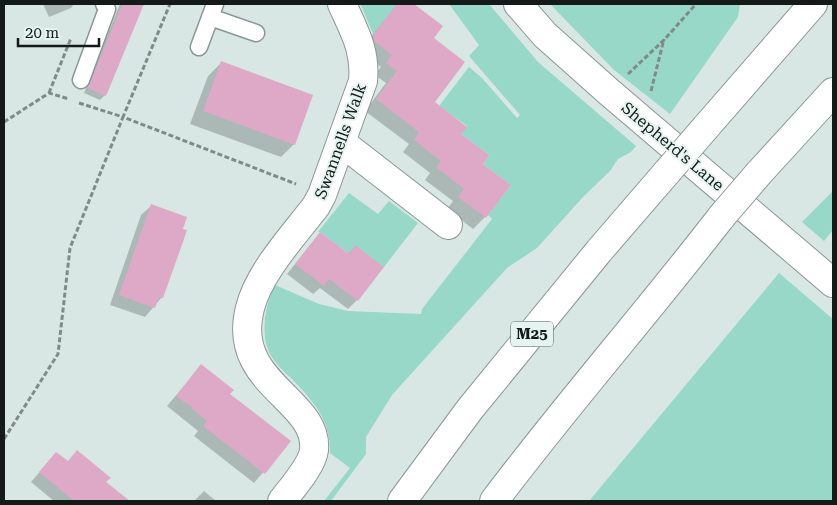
<svg xmlns="http://www.w3.org/2000/svg" width="837" height="505" font-family="'Roboto Serif',serif">
	<style>
		.green { fill: #98d8c9 }
		.shadow { fill: #0003 }
		.building { fill: #dea9c7 }
		.lines { fill: none; stroke-linecap: round; stroke-linejoin: round }
		.lane-casing { stroke: #899794; stroke-width: 19 }
		.street-casing { stroke: #899794; stroke-width: 30 }
		.highway-casing { stroke: #899794; stroke-width: 30 }
		.path { stroke: #808b88; stroke-width: 3; stroke-dasharray: 5 2.5; stroke-linecap: butt }
		.lane { stroke: #fff; stroke-width: 16 }
		.street { stroke: #fff; stroke-width: 28 }
		.highway { stroke: #fff; stroke-width: 28 }
		.highway-bridge-casing { stroke: #899794; stroke-width: 30; stroke-linecap: butt }
		.highway-bridge { stroke: #fff; stroke-width: 28 }
		.labels { text-anchor: middle; stroke-width: 4; stroke-linejoin: round; paint-order: stroke }
		.shield { fill: #e5f4f0; stroke: #535b59; stroke-width: 1 }
		.shield-label { font-size: 15px; font-weight: bold; fill: #141a18 }
		.street-label { font-size: 16px; fill: #141a18; stroke: #e5f4f0 }
	</style>
	<rect width="100%" height="100%" fill="#d8e7e3"/>
	<path class="green" d="M365,4H397L373,34L361,5Z
		M449,4H489L538,62L636,146L631,152L618,159L610,171L583,197L537,248L507,268L392,395L366,437V454L331,501H324L350,468L330,453C331,420 313,401 291,378C283,371 274,362 269,352C264,341 264,329 265,318C267,306 269,296 275,285L319,304L348,311L421,314L422,309L492,219L488,215L511,185L483,164L489,155L461,134L467,126L439,106L469,67L482,78L517,118L520,115L469,56L479,45Z
		M550,4H740L738,17L670,114L614,70Z
		M833,191V230L824,241L802,222Z
		M349,193L378,214L389,201L418,223L384,267L355,246L349,254L320,232H318Z
		M779,273L833,319V501H589Z"/>
	<path class="shadow" d="M43,4H74L71,8L49,17Z
		M120,4H143L105,95L100,100L84,93Z
		M397,4H412L441,26L432,38L433,102L481,164L485,217L473,229L447,209L453,201L425,180L430,173L403,152L409,144L365,111L386,83L375,75L381,67L363,54L362,48Z
		M221,63L294,144L281,157L190,124L208,76Z
		M151,206L162,297L145,317L110,305L141,215Z
		M320,233L348,254L355,247L357,300L348,309L320,288L313,294L287,274Z
		M201,366L228,394L289,442L254,483L194,436L198,431L167,406Z
		M56,453L67,462L105,482L127,501H54L31,482Z
		M204,491L216,501H194Z"/>
	<path class="building" d="M122,4H144L106,96L87,88L90,83Z
		M397,4H414L443,26L434,38L465,62L435,102L467,127L461,134L489,155L483,164L511,185L486,218L458,197L464,189L436,167L441,161L414,140L419,132L376,99L397,71L386,63L392,55L375,42L373,35Z
		M221,61L313,95L295,145L203,111Z
		M151,204L187,217L183,229L187,230L183,242L163,298L159,297L155,308L119,295Z
		M320,232L349,254L355,245L384,267L358,301L329,279L324,286L295,264Z
		M201,364L234,390L230,394L291,441L265,474L203,426L207,421L192,409L193,408L176,396Z
		M77,450L111,478L106,482L130,501H74L39,472L56,452L68,461Z"/>
	<g class="lines">
		<g class="lane-casing">
			<path id="lane" d="M210,17L256,33
				M199,47L215,4
				M81,80L107,9L104,4"/>
		</g>
		<g class="street-casing">
			<path id="street" d="M518,4L545,35L609,92L833,283
				M341,142L448,225
				M282,501C292,488 312,466 314,450C319,399 230,384 250,308C259,272 294,235 316,206L322,195L363,81C366,50 354,31 342,4"/>
		</g>
		<g class="highway-casing">
			<path id="highway" d="M706,127L813,4
				M759,173L833,92
				M402,501L470,409L599,251L668,171
				M494,501C567,404 647,313 722,216"/>
		</g>
		<path class="path" d="M628,74L665,39L696,4
			M651,91L664,39
			M49,93L71,38
			M79,103L123,117L170,4
			M4,122L49,93L69,99
			M4,439L58,354L70,248L123,117L296,184"/>
		<use href="#lane" class="lane"/>
		<use href="#street" class="street"/>
		<use href="#highway" class="highway"/>
		<g class="highway-bridge-casing">
			<path id="highway-bridge" d="M668,171L706,127
				M722,216L759,173"/>
		</g>
		<use href="#highway-bridge" class="highway-bridge"/>
	</g>
	<g class="labels">
		<rect class="shield" x="511" y="321.5" width="42" height="25" rx="4"/>
		<g class="shield-label">
			<text x="532" y="339">M25</text>
		</g>
		<g class="street-label">
			<text transform="translate(340 141) rotate(-70)" y="6">Swannells Walk</text>
			<text transform="translate(673 146) rotate(40)" y="6">Shepherd's Lane</text>
		</g>
	</g>
	<rect width="837" height="505" fill="none" stroke="#141a18" stroke-width="10"/>
	<path d="M18 38v8h81v-8" fill="none" stroke="#141a18" stroke-width="2.5"/>
	<text x="25" y="38" font-size="15" fill="#141a18" stroke="#e5f4f0" stroke-width="4" paint-order="stroke">20 m</text>
</svg>
